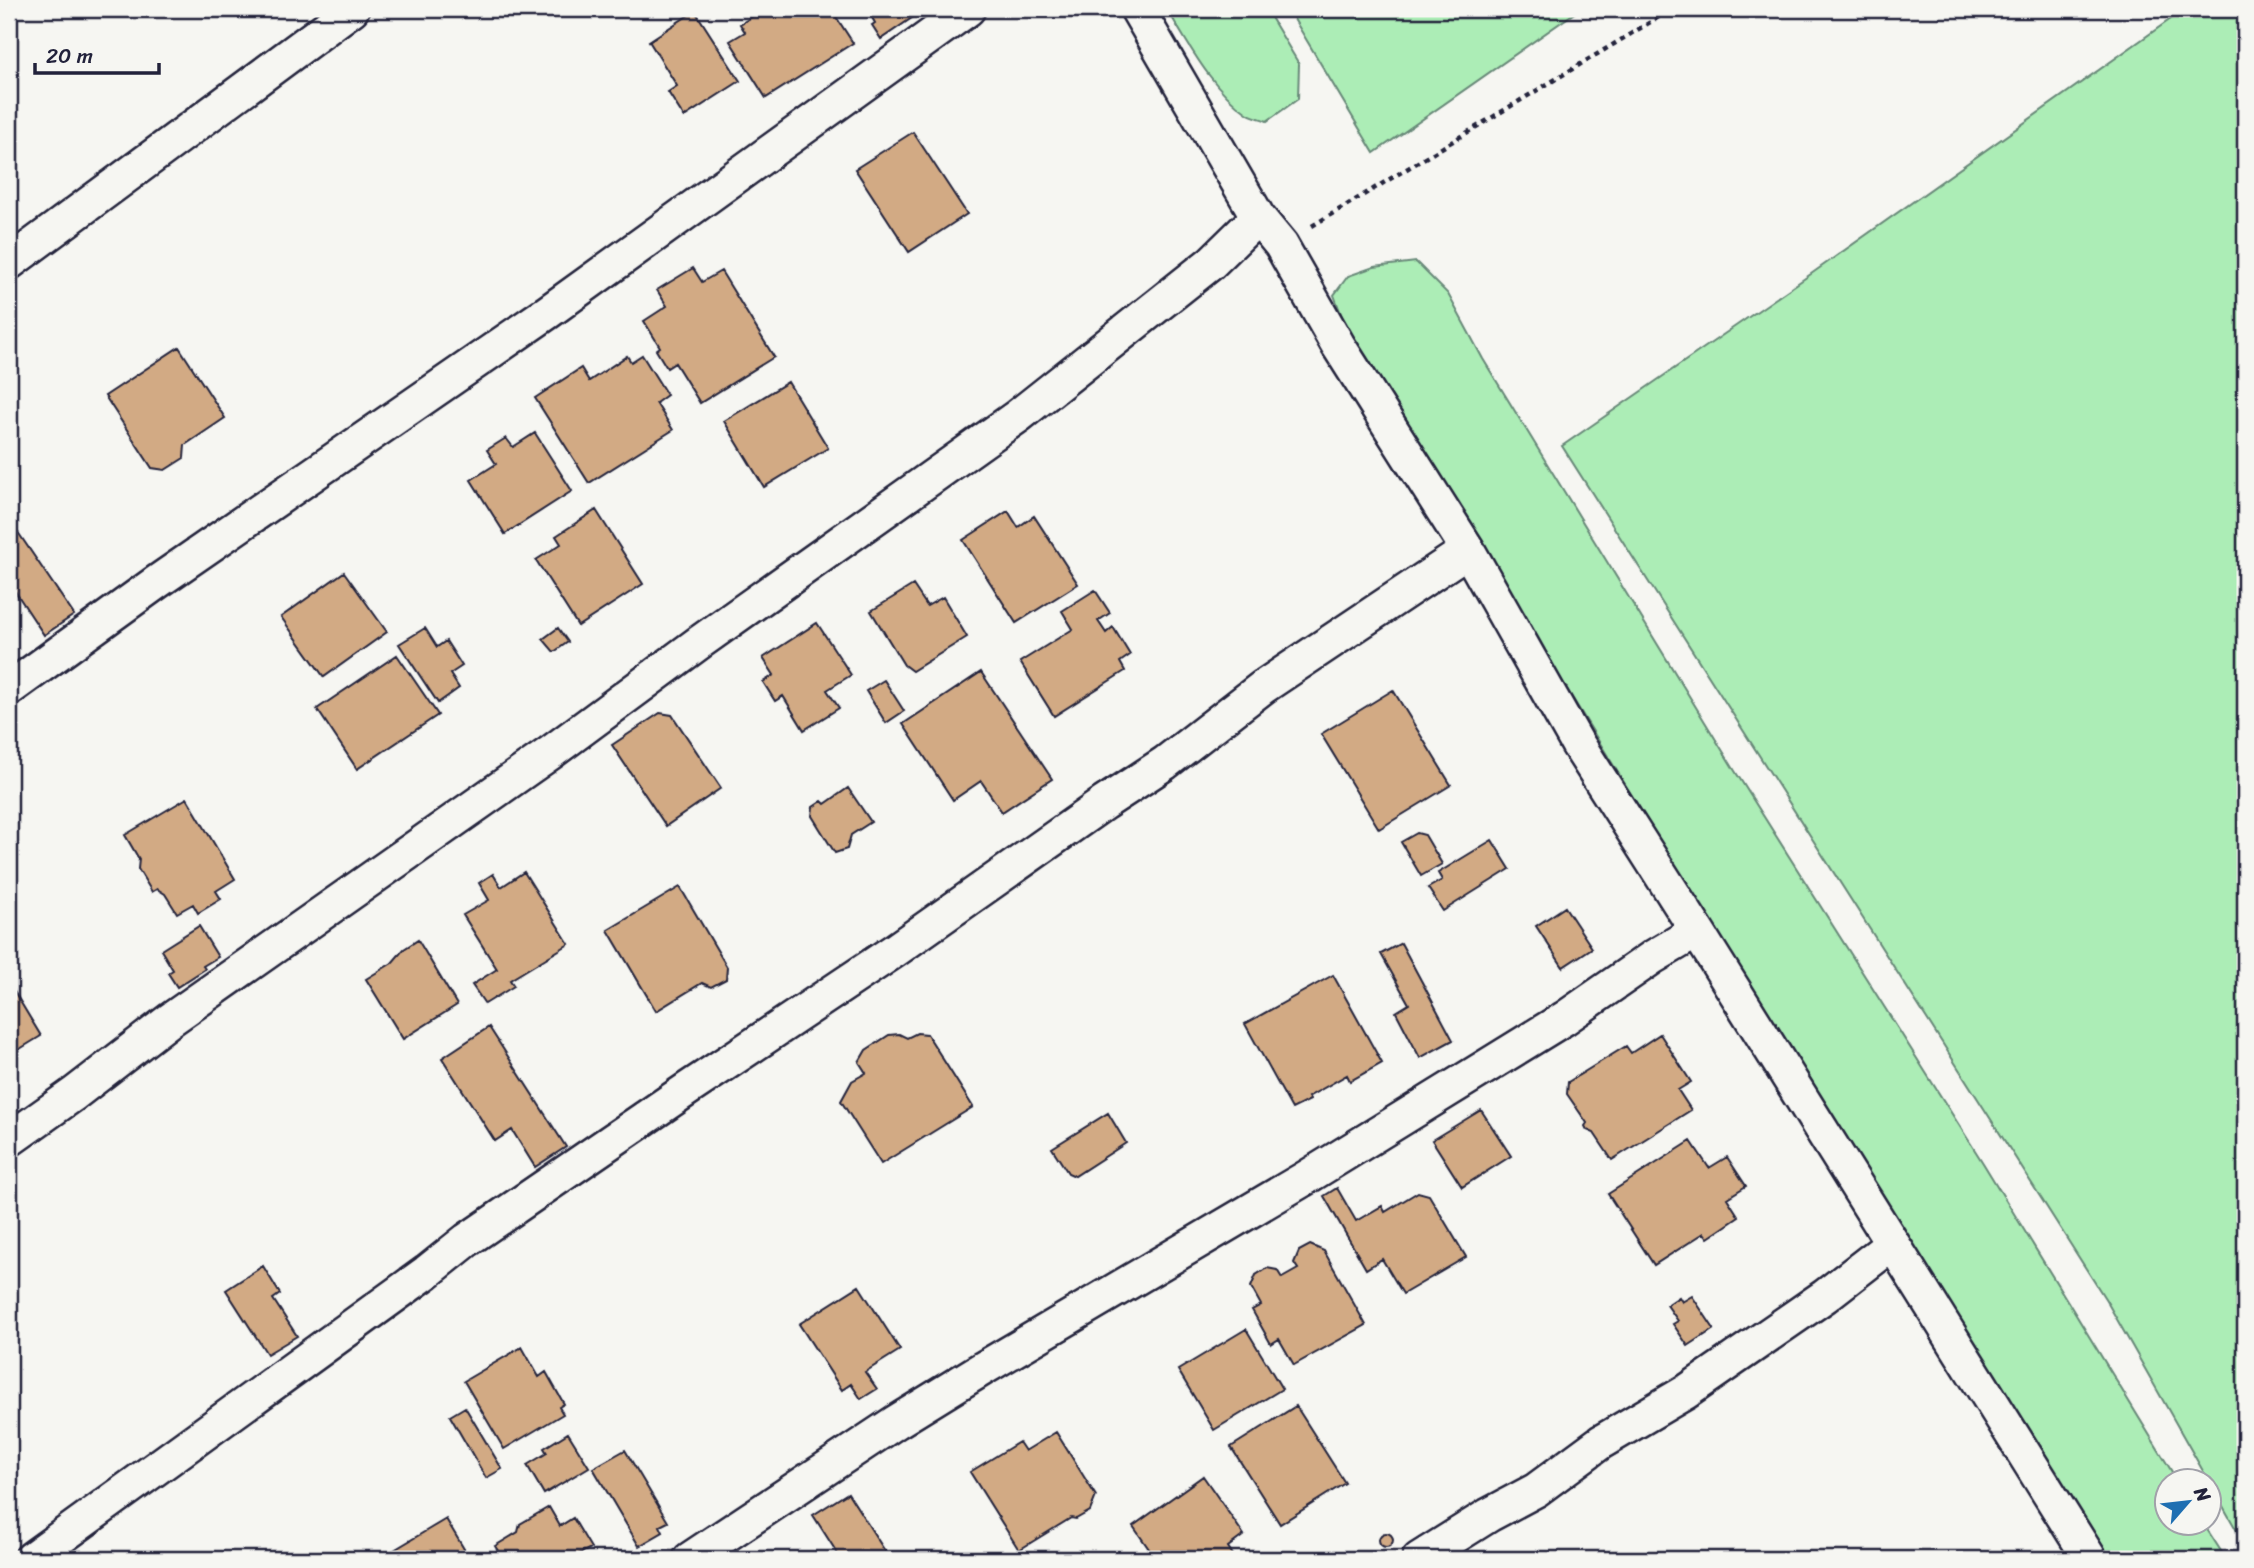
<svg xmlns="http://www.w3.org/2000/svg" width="2254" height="1568" font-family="Sriracha,sans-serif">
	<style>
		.green { fill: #acedb6; stroke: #678878; stroke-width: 2 }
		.building { fill: #d2aa84; stroke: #22223b; stroke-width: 2 }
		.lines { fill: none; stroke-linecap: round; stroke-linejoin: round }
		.minor-casing { stroke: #22223b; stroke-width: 38 }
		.path { stroke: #22223b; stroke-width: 4.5; stroke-dasharray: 5 5; stroke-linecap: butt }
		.minor { stroke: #f6f6f2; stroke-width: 33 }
	</style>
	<rect width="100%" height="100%" fill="#f6f6f2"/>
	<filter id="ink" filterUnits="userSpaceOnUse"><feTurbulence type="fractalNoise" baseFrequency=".0143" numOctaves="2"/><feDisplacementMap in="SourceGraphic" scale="14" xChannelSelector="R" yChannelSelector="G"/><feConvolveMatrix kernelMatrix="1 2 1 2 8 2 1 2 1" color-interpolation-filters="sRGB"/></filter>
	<g filter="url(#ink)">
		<path class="green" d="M1167,9H1266L1299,64L1298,99L1267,121C1261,118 1252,117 1247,113C1211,88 1189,45 1167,9Z
			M1288,9H1580L1374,153Z
			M2185,9H2245V1545L2106,1300L1562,446L1811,274Z
			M1416,262L1448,294L1483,359L1735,771L1983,1163L2177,1480H2166V1522L2203,1523L2226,1559H2109L1703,912L1346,327L1334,295L1348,276L1374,267Z"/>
		<path class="building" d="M765,9H831L853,43L766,98L730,41L745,32L740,24Z
			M878,9H925L881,39L872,25L875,23L870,14Z
			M695,11L740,81L684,117L668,92L677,86L649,41Z
			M913,132L967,214L909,252L855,169Z
			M693,268L702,282L721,271L774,357L700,403L675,363L667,368L656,350L660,347L644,321L667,306L657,290Z
			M179,347L225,418L185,445L184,458L165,470L152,468L105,396Z
			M642,355L667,395L656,403L673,430L589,483L535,398L581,368L589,381L627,356L631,362Z
			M788,382L828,448L764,487L724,421Z
			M535,433L572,491L505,534L471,480L496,464L487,450L506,438L513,447Z
			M596,510L643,584L578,626L536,560L561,544L556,536Z
			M1008,511L1018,527L1034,516L1078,584L1016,623L963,540Z
			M9,519L74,615L44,635L9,582Z
			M344,572L387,632L324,677L281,617Z
			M913,585L927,606L943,597L967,637L912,671L904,665L871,611Z
			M1095,590L1110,613L1098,621L1106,633L1113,627L1130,655L1120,662L1125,671L1054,716L1020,662L1073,629L1062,611Z
			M817,623L851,675L827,690L839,708L804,730L783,696L775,701L763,682L774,675L763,658Z
			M425,628L437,647L446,641L462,666L450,674L459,688L438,703L399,644Z
			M558,628L568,642L554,652L543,639Z
			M397,655L438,715L357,769L317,709Z
			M981,672L1052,779L1002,812L981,781L953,800L903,724Z
			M884,680L904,711L886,723L866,691Z
			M1393,690L1451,785L1379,829L1321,734Z
			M660,713L672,715L721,788L666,826L612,745Z
			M848,788L871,822L851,835L847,849L835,853L812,816L813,807L822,801L825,804Z
			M187,798L235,879L216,891L221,899L198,913L193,904L177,913L165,894L157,889L152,892L138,869L139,859L125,835Z
			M1417,833L1425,835L1442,864L1421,876L1401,842Z
			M1492,840L1510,869L1443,911L1428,888L1442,880L1438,873Z
			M524,872L569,944L510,980L514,986L485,1004L472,985L497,969L463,915L489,900L479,883L493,874L501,887Z
			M680,887L727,967L726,979L711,987L702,983L656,1011L608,930Z
			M1565,907L1592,948L1563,967L1536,926Z
			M199,926L218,957L203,966L205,969L177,987L168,973L173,970L161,950Z
			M418,940L457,1005L403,1039L366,979L392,963L404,949Z
			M1401,943L1453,1040L1420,1058L1396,1012L1409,1004L1381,954Z
			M1333,975L1382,1063L1350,1081L1347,1075L1308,1097L1310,1100L1292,1109L1245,1024Z
			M9,983L41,1036L10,1055L14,1062L9,1065Z
			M489,1027L566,1147L535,1167L512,1130L495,1141L442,1058Z
			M917,1033L927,1034L973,1107L881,1164L841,1101L852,1081L866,1073L859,1062L866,1050L889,1035L899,1034L907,1038Z
			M1660,1034L1691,1082L1678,1090L1691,1110L1612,1160L1594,1133L1587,1130L1585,1126L1587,1123L1567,1094L1568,1082L1626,1046L1631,1053Z
			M1481,1110L1511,1156L1462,1187L1432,1140Z
			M1108,1113L1126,1143L1075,1176L1068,1173L1052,1148Z
			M1691,1141L1709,1168L1727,1157L1746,1186L1727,1198L1739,1217L1708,1238L1704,1233L1654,1265L1608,1194Z
			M1337,1188L1356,1221L1382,1206L1385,1212L1418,1192L1429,1195L1466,1257L1403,1294L1382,1259L1366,1269L1324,1196Z
			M1310,1245L1324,1251L1366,1325L1294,1365L1279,1339L1271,1344L1252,1310L1261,1305L1251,1287L1256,1275L1267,1268L1277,1270L1282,1278L1298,1269L1294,1263L1299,1251Z
			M263,1266L280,1294L273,1299L297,1336L267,1354L226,1290Z
			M859,1286L900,1350L865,1372L877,1389L861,1399L851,1384L842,1390L799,1324Z
			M1692,1296L1714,1329L1688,1346L1673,1324L1678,1321L1667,1305L1679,1297L1682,1302Z
			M1246,1329L1282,1389L1214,1430L1178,1370Z
			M522,1347L539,1377L546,1372L564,1404L559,1407L563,1414L504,1449L464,1381Z
			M1296,1406L1345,1483L1280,1524L1231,1447Z
			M465,1407L502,1469L486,1478L450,1416Z
			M1056,1432L1096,1496L1090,1511L1076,1519L1071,1518L1019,1550L970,1472L1019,1442L1025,1451Z
			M568,1433L589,1467L544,1494L527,1465L547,1453L544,1448Z
			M625,1450L668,1522L660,1526L663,1532L639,1546L593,1468Z
			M1203,1476L1244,1535L1228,1547L1235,1558L1156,1559L1133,1526Z
			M848,1493L890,1559H841L813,1515Z
			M549,1507L560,1526L573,1518L591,1548L579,1554L582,1559H503L495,1546L518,1532L520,1524Z
			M446,1519L470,1559H379Z
			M1379 1540a7 7 0 1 1 14 0a7 7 0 1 1-14 0Z"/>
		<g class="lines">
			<g class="minor-casing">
				<path id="minor" d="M1137,9L1258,217L1281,245L1338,345L1468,550L1577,743L1697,931L2090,1559
					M9,263L352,9
					M9,689L157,582L548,312L968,9
					M9,1140L74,1094L170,1020L550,753L700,642L1018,416L1211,263L1258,217
					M31,1559L427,1272L467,1240L521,1203L689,1088L894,951L1104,803L1165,763L1263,687L1468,550
					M690,1559L896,1422L982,1369L1304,1179L1565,1018L1653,957L1697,931
					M1419,1559L1489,1515L1536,1490L1601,1442L1686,1392L1825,1296L1892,1244"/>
			</g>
			<path class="path" d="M1312,226L1672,9"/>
			<use href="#minor" class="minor"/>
		</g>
	</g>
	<rect width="2254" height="1568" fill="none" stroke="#f6f6f2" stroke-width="35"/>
	<rect x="18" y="18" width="2219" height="1533" fill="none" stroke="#22223b" stroke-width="2.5" filter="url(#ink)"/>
	<g transform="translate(2188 1502) rotate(62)"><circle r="33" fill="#f6f6f2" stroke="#a1a1a9" stroke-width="2"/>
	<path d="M0-5L12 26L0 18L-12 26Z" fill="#1f6fb2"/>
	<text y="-10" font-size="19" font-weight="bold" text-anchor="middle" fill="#22223b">N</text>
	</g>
	<path d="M35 63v10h124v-10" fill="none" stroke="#22223b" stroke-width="3.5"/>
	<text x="46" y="63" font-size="21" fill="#22223b" stroke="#f6f6f2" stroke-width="5" paint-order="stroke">20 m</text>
</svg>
